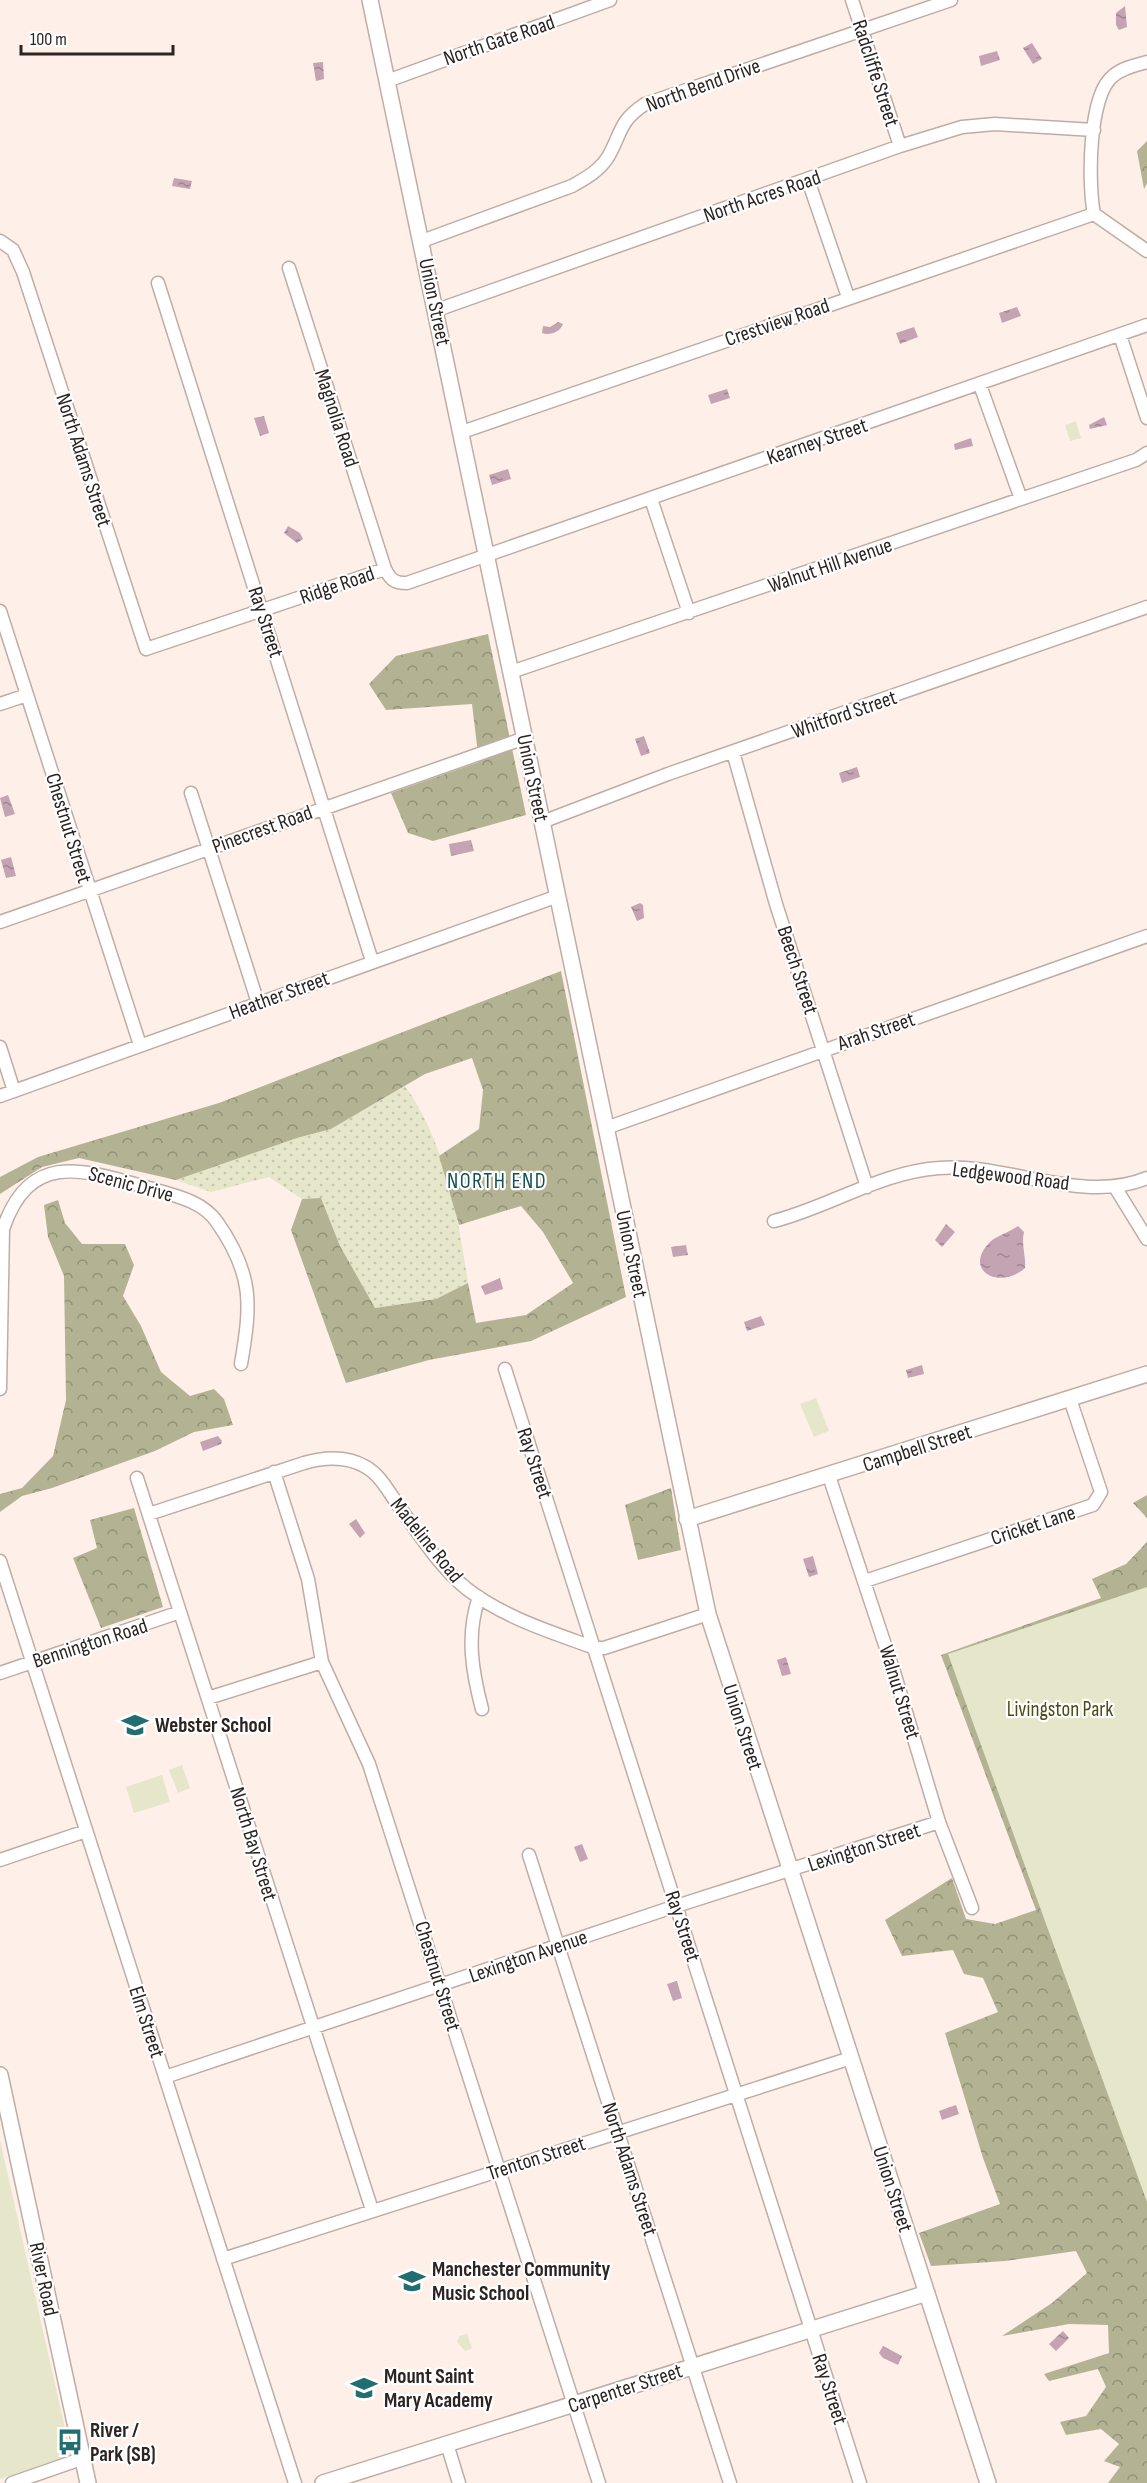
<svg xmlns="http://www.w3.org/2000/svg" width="1147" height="2483" font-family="'Sofia Sans Condensed',sans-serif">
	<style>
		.grass { fill: url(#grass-dots) }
		.forest { fill: url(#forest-crowns) }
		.park { fill: #e5e6ca }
		.water { fill: url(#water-ripples) }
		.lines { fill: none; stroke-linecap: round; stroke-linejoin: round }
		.minor-casing { stroke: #bfada5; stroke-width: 15 }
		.tertiary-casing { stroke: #bfada5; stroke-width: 18 }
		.minor { stroke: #fff; stroke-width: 12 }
		.tertiary { stroke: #fff; stroke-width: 15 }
		.labels { text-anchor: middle; stroke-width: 4.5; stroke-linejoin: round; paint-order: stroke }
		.street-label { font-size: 21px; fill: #2b2421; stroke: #fff }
		.park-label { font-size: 21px; fill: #4b4b16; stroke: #fff }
		.poi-label { font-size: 21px; font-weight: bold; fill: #2b2421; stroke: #fff; text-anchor: start }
		.neighbourhood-label { font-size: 22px; letter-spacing: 1.5px; fill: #125051; stroke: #fff }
	</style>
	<defs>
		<pattern id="grass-dots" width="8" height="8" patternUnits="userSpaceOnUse" patternTransform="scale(1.5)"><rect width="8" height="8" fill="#e5e6ca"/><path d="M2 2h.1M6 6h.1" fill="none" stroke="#c5c5ad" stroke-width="1.8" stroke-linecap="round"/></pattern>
		<pattern id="forest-crowns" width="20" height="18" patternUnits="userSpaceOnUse" patternTransform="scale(1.5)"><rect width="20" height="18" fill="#b3b394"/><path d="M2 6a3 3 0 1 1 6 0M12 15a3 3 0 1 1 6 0" fill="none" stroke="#929178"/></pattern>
		<pattern id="water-ripples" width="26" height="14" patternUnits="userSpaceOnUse" patternTransform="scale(1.5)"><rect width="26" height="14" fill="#c4a4b3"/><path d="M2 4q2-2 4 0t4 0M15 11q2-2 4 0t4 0" fill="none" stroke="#9f8591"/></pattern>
	</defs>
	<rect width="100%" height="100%" fill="#fef0e8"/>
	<path class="grass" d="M405,1086C445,1142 458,1216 468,1283L436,1299L374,1308L340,1246L321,1198L302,1199L269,1177L211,1192L176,1180L297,1138L331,1129Z"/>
	<path class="forest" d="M1147,141V183L1144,189L1137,151Z
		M488,634L526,815L433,841L408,833L391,793L479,762L472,704L386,710L369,684L396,656Z
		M561,971L626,1297L531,1341L429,1360L346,1383L291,1230L302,1199L321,1198L340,1246L375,1308L436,1299L468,1283L476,1323L526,1315L573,1283L543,1232L521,1206L459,1225L439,1156L479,1129L483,1090L472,1058L425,1074L331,1129L297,1138L176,1180L79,1158L42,1167L0,1194V1177L38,1157L219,1103Z
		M58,1200L65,1223L82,1244H125L134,1265L123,1296L141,1326L161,1372L190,1396L214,1389L224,1399L233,1425L194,1432L155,1451L52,1488L22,1496L0,1512V1494L22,1488L53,1456L66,1400L64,1276L48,1237L44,1205Z
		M671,1488L681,1550L638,1560L625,1505Z
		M1147,1495V1518L1133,1503Z
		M134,1508L163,1607L101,1628L73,1558L97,1548L90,1520Z
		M1147,1542V2483H1108L1120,2467L1104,2461L1119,2444L1101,2429L1066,2435L1060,2422L1086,2416L1106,2387L1098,2369L1049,2381L1044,2374L1109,2353L1108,2325L1069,2324L1002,2336L1052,2303L1087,2273L1076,2251L1005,2261L931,2266L919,2233L1000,2204L983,2158L945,2033L998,2012L983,1978L964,1974L953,1950L902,1956L885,1920L952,1878L966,1919L995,1924L1036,1910L941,1655L1101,1598L1092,1579L1126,1564Z"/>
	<path class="park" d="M1076,421L1081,438L1070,441L1065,425Z
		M816,1398L829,1431L814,1437L800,1404Z
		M1147,1587V2202L948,1654Z
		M182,1765L190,1788L178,1793L169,1770Z
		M162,1775L170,1802L134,1813L126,1787Z
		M0,2140L71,2455L0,2479Z
		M467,2334L472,2348L465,2351L457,2342L459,2336Z"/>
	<path class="water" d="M1125,6L1127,27L1119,30L1116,25V13Z
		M1032,43L1042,59L1033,64L1023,48Z
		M997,51L1000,60L981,66L979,56Z
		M323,62L324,79L316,81L313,63Z
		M174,178L192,181L190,189L172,186Z
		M1017,307L1021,316L1002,323L999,313Z
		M558,322L563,324C560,332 550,336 542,333L543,326L550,327Z
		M914,327L918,337L900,344L896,333Z
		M727,389L730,398L711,404L708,395Z
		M264,416L269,433L260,436L254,418Z
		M1104,417L1107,425L1090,429L1089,425Z
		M971,438L973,446L955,450L954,444Z
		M508,469L511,479L492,485L489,475Z
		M288,526L300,533L303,539L297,543L284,533Z
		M644,736L650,753L641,756L635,739Z
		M857,767L860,777L842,783L839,773Z
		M8,795L15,814L5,817L0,798Z
		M471,840L474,851L451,856L449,844Z
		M11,857L16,876L6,878L1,860Z
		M640,903L643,905L644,918L637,921L631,907Z
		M946,1224L955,1232L942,1247L935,1240Z
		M1018,1226L1024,1232C1021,1245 1026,1255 1025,1268C999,1291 962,1270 990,1242C995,1237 1011,1231 1018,1226Z
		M686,1245L688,1255L673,1257L671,1247Z
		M500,1278L503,1289L485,1295L481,1286Z
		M761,1316L765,1325L747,1331L744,1322Z
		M922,1365L924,1374L908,1378L906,1370Z
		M218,1436L222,1441L221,1444L203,1451L200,1442Z
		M356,1519L365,1533L360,1538L349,1524Z
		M813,1556L818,1574L809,1577L803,1559Z
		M786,1657L791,1674L782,1676L777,1660Z
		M582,1844L588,1859L580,1862L574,1847Z
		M677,1981L682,1998L673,2001L667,1984Z
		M956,2105L959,2114L942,2120L939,2111Z
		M1063,2331L1069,2338L1056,2351L1049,2344Z
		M883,2346L902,2356L898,2365L883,2358L879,2353Z"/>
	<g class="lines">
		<g class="minor-casing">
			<path id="minor" d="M852,0L900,146
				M387,81L610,0
				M808,180L848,297
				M1094,214C1088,185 1088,95 1113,76C1122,68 1136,65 1147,62
				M1094,214L1147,251
				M0,241L13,250L23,272L146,649L385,569C391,580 394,583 407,583L1147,325
				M422,241L572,186C586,178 599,171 608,157C622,133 618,122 645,104L951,0
				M289,268L385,569
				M158,283L372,961
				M437,310L900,146L962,127L995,124L1094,130
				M1120,335L1147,418
				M980,385L1021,499
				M462,432L1094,214
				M651,499L689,613
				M0,611L140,1045
				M511,672L1136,460L1147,453
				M0,704L27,695
				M733,752L776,904L867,1187
				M191,793L258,1003
				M542,822L668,774L1147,607
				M0,922L525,738
				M0,1047L14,1091
				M0,1096L558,896
				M606,1128L1147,936
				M1115,1187L1147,1239
				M774,1221C829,1207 881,1172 939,1168C1004,1162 1083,1205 1147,1178
				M505,1369L860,2483
				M0,1389L3,1229C30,1149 85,1170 149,1188C172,1195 202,1200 217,1222C254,1275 251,1305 241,1364
				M274,1472L308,1579L322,1662L369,1764L599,2483
				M829,1476L894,1672L939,1822L972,1908
				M137,1478L372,2210
				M149,1514L304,1463C325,1457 347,1456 366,1467C380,1475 389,1492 398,1505C419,1534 439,1566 467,1589C505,1618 551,1632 595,1648H604L708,1614
				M0,1561L295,2483
				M865,1581L1093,1505L1101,1492L1070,1399
				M479,1597C466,1635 472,1671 482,1709
				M0,1673L180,1612
				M208,1698L322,1662
				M529,1855L730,2483
				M0,1860L86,1831
				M165,2077L667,1909L939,1822
				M223,2259L851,2058
				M447,2444L459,2483
				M12,2483L84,2458"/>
		</g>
		<g class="tertiary-casing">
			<path id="tertiary" d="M370,0L708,1614L988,2483
				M687,1519L1147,1374
				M0,2075L88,2483
				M323,2483L927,2293"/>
		</g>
		<use href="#minor" class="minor"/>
		<use href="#tertiary" class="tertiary"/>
	</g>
	<defs>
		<g id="school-bare" transform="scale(2.07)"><path d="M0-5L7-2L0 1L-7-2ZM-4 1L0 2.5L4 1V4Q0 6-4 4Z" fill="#216d70" stroke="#fff" stroke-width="2.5" paint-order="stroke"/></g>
		<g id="bus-bare" transform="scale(2.07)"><path d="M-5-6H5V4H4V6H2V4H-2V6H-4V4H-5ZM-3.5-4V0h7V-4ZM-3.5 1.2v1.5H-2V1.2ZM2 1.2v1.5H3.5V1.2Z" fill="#216d70" stroke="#fff" stroke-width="2.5" paint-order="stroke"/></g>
	</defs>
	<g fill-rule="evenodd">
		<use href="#school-bare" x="135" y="1725"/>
		<use href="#school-bare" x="412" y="2281"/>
		<use href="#school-bare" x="364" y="2388"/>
		<use href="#bus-bare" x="70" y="2442"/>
	</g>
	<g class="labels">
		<g class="street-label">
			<text transform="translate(499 40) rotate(-19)" y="7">North Gate Road</text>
			<text transform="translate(876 73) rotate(72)" y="7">Radcliffe Street</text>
			<text transform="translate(703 85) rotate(-20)" y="7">North Bend Drive</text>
			<text transform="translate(762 196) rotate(-19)" y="7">North Acres Road</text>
			<text transform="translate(435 302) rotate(78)" y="7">Union Street</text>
			<text transform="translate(777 322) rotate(-19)" y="7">Crestview Road</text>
			<text transform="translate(337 418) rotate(72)" y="7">Magnolia Road</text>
			<text transform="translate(817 441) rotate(-19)" y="7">Kearney Street</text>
			<text transform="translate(84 460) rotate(72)" y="7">North Adams Street</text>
			<text transform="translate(830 565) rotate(-19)" y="7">Walnut Hill Avenue</text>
			<text transform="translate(337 585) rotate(-19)" y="7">Ridge Road</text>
			<text transform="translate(266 622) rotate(72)" y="7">Ray Street</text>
			<text transform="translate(844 714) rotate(-19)" y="7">Whitford Street</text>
			<text transform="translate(533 778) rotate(78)" y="7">Union Street</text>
			<text transform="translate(69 828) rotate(73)" y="7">Chestnut Street</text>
			<text transform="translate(262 829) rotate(-20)" y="7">Pinecrest Road</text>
			<text transform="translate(798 970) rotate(72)" y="7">Beech Street</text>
			<text transform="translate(279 995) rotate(-20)" y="7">Heather Street</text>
			<text transform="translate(876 1031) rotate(-19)" y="7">Arah Street</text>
			<text transform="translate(1011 1176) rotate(7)" y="7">Ledgewood Road</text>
			<text transform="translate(131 1184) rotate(15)" y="7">Scenic Drive</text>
			<text transform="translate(632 1254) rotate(78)" y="7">Union Street</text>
			<text transform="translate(917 1448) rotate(-18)" y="7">Campbell Street</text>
			<text transform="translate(535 1463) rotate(72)" y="7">Ray Street</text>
			<text transform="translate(1033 1525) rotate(-18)" y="7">Cricket Lane</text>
			<text transform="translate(427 1540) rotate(51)" y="7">Madeline Road</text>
			<text transform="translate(90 1643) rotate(-18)" y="7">Bennington Road</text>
			<text transform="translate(900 1692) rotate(73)" y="7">Walnut Street</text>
			<text transform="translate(743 1727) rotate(72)" y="7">Union Street</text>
			<text transform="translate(254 1844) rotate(73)" y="7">North Bay Street</text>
			<text transform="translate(864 1847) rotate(-18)" y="7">Lexington Street</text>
			<text transform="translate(683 1926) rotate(72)" y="7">Ray Street</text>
			<text transform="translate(528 1956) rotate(-19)" y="7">Lexington Avenue</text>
			<text transform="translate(438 1976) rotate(73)" y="7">Chestnut Street</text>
			<text transform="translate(147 2022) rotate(72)" y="7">Elm Street</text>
			<text transform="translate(536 2158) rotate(-18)" y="7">Trenton Street</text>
			<text transform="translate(630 2169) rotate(72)" y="7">North Adams Street</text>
			<text transform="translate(893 2189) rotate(72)" y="7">Union Street</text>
			<text transform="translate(44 2279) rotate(78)" y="7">River Road</text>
			<text transform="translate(625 2388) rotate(-18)" y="7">Carpenter Street</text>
			<text transform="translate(830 2389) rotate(72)" y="7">Ray Street</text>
		</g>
		<g class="park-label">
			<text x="1060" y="1716">Livingston Park</text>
		</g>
		<g class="poi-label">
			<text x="155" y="1732">Webster School</text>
			<text x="432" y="2276">Manchester Community<tspan x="432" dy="24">Music School</tspan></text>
			<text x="384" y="2383">Mount Saint<tspan x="384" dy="24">Mary Academy</tspan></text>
			<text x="90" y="2437">River /<tspan x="90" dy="24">Park (SB)</tspan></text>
		</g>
		<g class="neighbourhood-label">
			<text x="497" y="1188">NORTH END</text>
		</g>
	</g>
	<path d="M21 45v9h152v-9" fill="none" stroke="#2b2421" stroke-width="3"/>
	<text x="30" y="45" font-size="18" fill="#2b2421" stroke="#ffffff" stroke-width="4.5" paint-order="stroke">100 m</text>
</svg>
